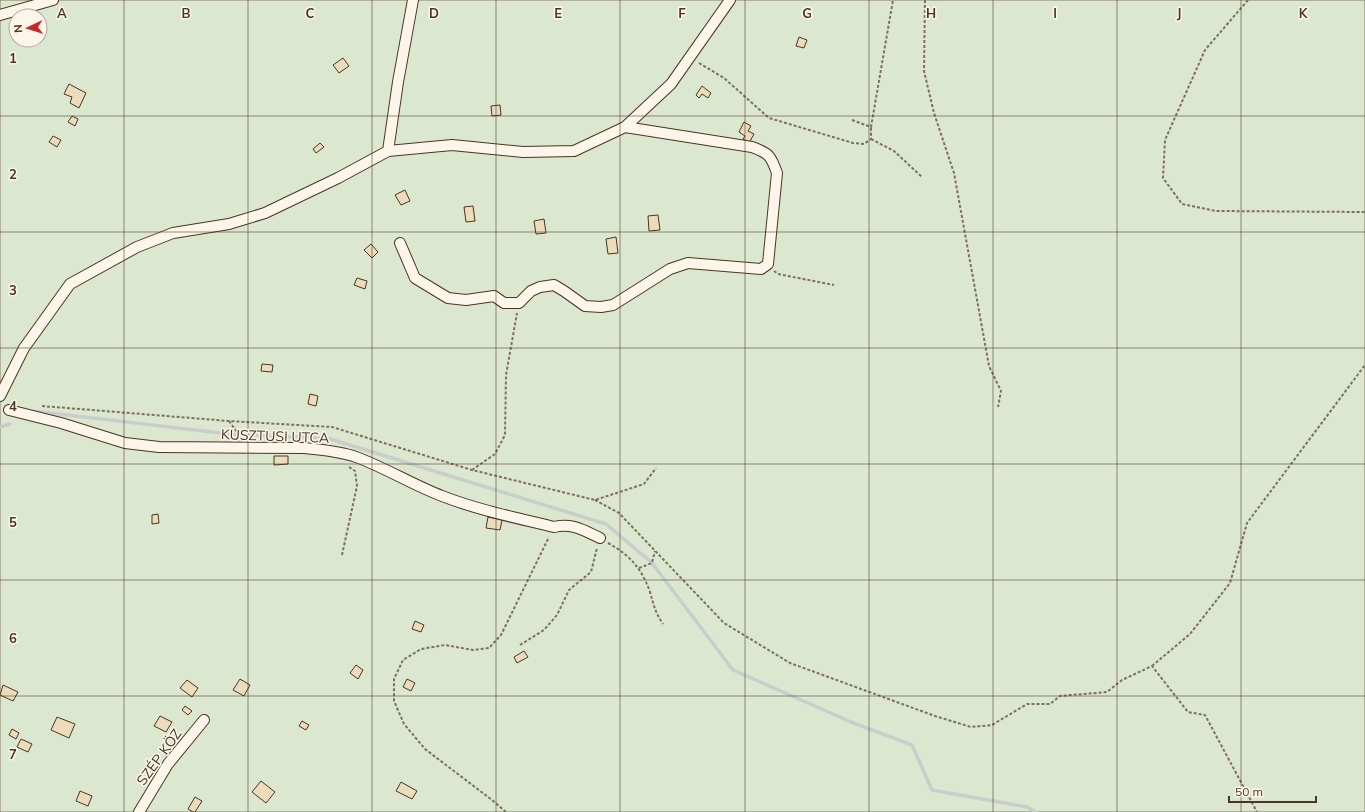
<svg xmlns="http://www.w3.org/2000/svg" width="1365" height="812" font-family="Mulish,sans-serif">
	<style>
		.green { fill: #dce7d0; stroke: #887966; fill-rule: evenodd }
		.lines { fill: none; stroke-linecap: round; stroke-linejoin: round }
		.stream { stroke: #c9cecd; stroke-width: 3.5 }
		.building { fill: #ecdcbc; stroke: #4a3520 }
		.street-casing { stroke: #4a3520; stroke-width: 12 }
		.path { stroke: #7f6f5c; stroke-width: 2; stroke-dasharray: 3 2; stroke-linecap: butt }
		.street { stroke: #fbf6e9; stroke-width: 10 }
		.grid { fill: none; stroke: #4a3520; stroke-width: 1; stroke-opacity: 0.55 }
		.labels { text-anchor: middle; stroke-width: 3; stroke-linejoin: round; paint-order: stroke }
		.street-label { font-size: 14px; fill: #4a3520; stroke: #fbf6e9 }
		.grid-label { font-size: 13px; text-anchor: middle; font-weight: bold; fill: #4a3520; stroke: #fbf6e9; stroke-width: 3; stroke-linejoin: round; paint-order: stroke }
	</style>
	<rect width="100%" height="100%" fill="#fbf6e9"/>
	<path class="green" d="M0,0H1365V812H0ZM16,16H40V40H16Z"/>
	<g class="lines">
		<path class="stream" d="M33,411L238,435L327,438L606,524L652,563L733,670L851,722L912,745L932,790L1027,807L1036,812
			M0,427L10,424"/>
	</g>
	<path class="building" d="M799,37L807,40L804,48L796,46Z
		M343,58L349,66L339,73L333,65Z
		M69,84L86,93L79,108L70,103L72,97L64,94Z
		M702,86L711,93L708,98L702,94L699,98L696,95Z
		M500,105L501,115L492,116L491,106Z
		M72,116L78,119L75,126L68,122Z
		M744,122L751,126L748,131L754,134L749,143L743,139L745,136L739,132Z
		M53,136L61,140L57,147L49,142Z
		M320,143L324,147L316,153L313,149Z
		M405,190L410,201L401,205L395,195Z
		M473,206L475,221L466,222L464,207Z
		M658,215L660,230L649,231L648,216Z
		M544,219L546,233L536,234L534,221Z
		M616,237L618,253L608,254L606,239Z
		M371,244L378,252L372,258L364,250Z
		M357,278L367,281L365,289L354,285Z
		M262,364L273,365L272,372L261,371Z
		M310,394L318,396L316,406L308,404Z
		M274,456H288V464L274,465Z
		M158,514L159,523L152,524V515Z
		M488,517L502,520L500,530L486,528Z
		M415,621L424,625L421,632L412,629Z
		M524,651L528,657L517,663L514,657Z
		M356,665L363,670L358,679L350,673Z
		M240,679L250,685L244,696L233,690Z
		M407,679L415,683L411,691L403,687Z
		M187,680L198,688L192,697L180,688Z
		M3,685L18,692L13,701L0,695Z
		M185,706L192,711L188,715L182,710Z
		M160,716L172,722L166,732L154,726Z
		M57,717L75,724L69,738L51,730Z
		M302,721L309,725L306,730L299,726Z
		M12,729L19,733L16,739L9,735Z
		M21,739L32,744L28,752L17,747Z
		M261,781L275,792L266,803L252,792Z
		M401,782L417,791L412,799L396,791Z
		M80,791L92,796L88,806L76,801Z
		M195,797L202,801L195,812H193L188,809Z"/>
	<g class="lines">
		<g class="street-casing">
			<path id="street" d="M0,15L53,0
				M625,127L671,84L730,0
				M388,151L398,82L413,0
				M0,396L24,348L70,284L137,247L173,233L229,224L265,213L338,178L388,151L452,145L523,152L574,151L625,127L752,147C769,153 771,156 777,173L768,264L761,269L688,263L670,269L613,305L601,307L585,306L564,291L554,285L540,287L531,291L519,303H504L494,296L466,300L448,298L415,278L400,243
				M9,410L61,423L125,443L159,447L305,448C322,450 340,451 356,457C386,468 413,485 442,496C478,510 517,518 554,527C573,523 583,530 600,538
				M139,812L168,764L204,720"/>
		</g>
		<path class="path" d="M925,0L924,71L934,113L954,173L989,366L1001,391L998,407
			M1248,0L1205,50L1165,140L1163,178L1182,204L1216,211L1365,212
			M699,63L724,78L769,118L853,143L864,144L871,139V127
			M852,120L871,127L893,0
			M871,139L894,151L922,177
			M774,271L778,274L834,285
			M42,406L229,421L332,427L472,470L595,500L644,484L656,468
			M229,421L237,432L238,437
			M472,470L495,454L505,435L506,375L517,313
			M595,500L619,513L724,623L790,663L935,716L971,727L992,725L1027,704H1050L1060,696L1107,692L1122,680L1152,666L1188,712L1205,715L1257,812
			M608,543C630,555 642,569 650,592C654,606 655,612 663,624
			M342,555L357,486L355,471L349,467
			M639,568L652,563L655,551
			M520,645L544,630L557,615L569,590L591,572L597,548
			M1152,666L1190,634L1230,583L1247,523L1365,365
			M506,812L492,800L425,749L404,724L394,701V679L403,660L421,649L445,645L473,650L489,648L501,635L549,537"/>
		<use href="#street" class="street"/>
	</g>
	<path class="grid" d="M124,0V812M248,0V812M372,0V812M496,0V812M620,0V812M745,0V812M869,0V812M993,0V812M1117,0V812M1241,0V812M0,116H1365M0,232H1365M0,348H1365M0,464H1365M0,580H1365M0,696H1365"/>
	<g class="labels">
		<g class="street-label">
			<text transform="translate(275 436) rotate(2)" y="5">KUSZTUSI UTCA</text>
			<text transform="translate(159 757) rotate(-54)" y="5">SZÉP KÖZ</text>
		</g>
	</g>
	<g class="grid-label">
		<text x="62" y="18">A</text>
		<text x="186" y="18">B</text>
		<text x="310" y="18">C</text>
		<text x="434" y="18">D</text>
		<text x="558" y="18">E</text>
		<text x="682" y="18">F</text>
		<text x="807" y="18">G</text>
		<text x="931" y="18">H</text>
		<text x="1055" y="18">I</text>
		<text x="1179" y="18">J</text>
		<text x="1303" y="18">K</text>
		<text x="13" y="63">1</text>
		<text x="13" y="179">2</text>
		<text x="13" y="295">3</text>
		<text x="13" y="411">4</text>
		<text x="13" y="527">5</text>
		<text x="13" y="643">6</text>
		<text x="13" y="759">7</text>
	</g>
	<g transform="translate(28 28) rotate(266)"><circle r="19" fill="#fbf6e9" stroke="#b4a999"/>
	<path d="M0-3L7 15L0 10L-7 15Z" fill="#c62828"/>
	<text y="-6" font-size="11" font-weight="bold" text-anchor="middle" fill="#4a3520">N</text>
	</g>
	<path d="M1229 796v6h87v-6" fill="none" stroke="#4a3520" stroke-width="2"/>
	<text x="1235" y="796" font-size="12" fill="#4a3520" stroke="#fbf6e9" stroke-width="3" paint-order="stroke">50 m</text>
</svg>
